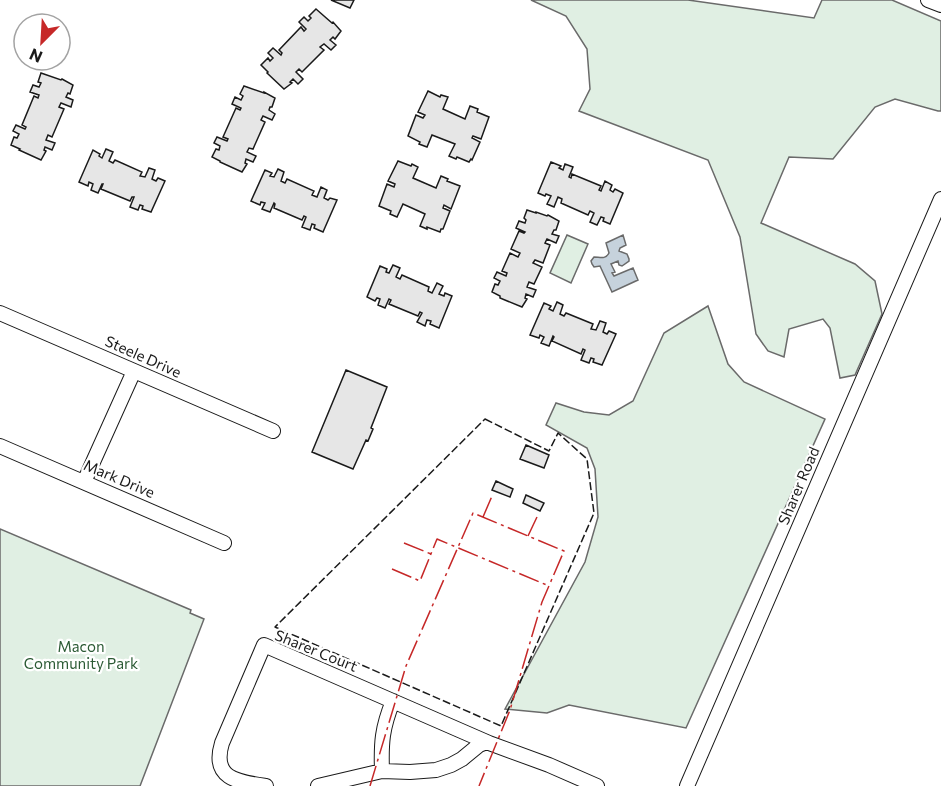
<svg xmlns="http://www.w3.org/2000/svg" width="941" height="786" font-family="Commissioner,sans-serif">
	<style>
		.green { fill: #e0efe3; stroke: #6a6a6a; stroke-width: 1.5 }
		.water { fill: #c6d2dc; stroke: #6a6a6a; stroke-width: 1.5 }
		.building { fill: #e6e6e6; stroke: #1a1a1a; stroke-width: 1.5 }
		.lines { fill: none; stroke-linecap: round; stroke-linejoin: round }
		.minor-casing { stroke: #1a1a1a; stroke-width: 16 }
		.minor { stroke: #fff; stroke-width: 14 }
		.fence { stroke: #1a1a1a; stroke-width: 1.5; stroke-dasharray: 8 3; stroke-linecap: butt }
		.power { stroke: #c62828; stroke-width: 1.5; stroke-dasharray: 21 4.5 3 4.5; stroke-linecap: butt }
		.labels { text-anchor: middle; stroke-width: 4.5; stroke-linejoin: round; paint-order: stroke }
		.street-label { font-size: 15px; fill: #1a1a1a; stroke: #fff }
		.park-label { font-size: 15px; fill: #2b5a34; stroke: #fff }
	</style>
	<rect width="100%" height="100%" fill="#fff"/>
	<path class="green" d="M531,0H688L814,18L822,0H892L941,21V111H938L895,99L875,107L833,159L789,157L761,223L855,264L875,281L882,314L855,375L840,378L830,328L823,319L789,329L784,357L768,351L756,334L740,237L708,160L579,111L590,89L587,49L566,16Z
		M567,235L588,244L571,283L550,273Z
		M708,306L728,364L744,382L825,419L686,728L569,705L547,713L505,709L585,562L598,517L595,469L587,448L546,425L556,403L584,412L609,415L633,401L664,333Z
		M0,529L191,610L190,613L204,619L140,786H0Z"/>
	<path class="water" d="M623,235L626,245L620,248L619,251L627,254L629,259V261L622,266L619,265L618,261L611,264L615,272L612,273L614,276L633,268L638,280L612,292L600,266L594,267L592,264L591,261L594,257C600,257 605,260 609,253L606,243Z"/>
	<path class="building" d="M331,0H354L350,8Z
		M316,9L332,23L333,22L341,31L335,39L333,37L330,40L336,45L331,50L324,44L320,47L324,50L302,72L299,69L296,72L303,79L298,84L293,79L290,82L292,83L284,89L267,73L268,72L261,65L268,58L270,61L273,58L268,53L273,48L281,55L282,53L279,50L301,27L304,31L306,29L299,22L304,17L308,21L311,18L309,16Z
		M41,73L61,80L62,79L73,85L70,94L68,93L66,97L73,100L71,107L61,103L59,107L64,109L52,137L48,135L46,140L55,143L52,150L45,147L44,150L46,151L41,160L19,150L20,149L11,145L14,137L17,138L19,134L13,131L16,125L25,129L26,127L22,125L34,96L38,98L39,95L30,92L33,85L39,87L41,83L38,82Z
		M244,86L264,93V92L275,98L272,107H270L269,110L275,114L272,120L263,116L261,120L265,122L253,149L249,148L247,152L256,156L253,162L246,159L245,163L247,164L242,172L220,162V161L212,157L216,149L219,150L220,146L214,143L217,137L227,141L228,139L223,137L236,108L240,110L241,108L232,104L235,97L241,100L243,96L240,94Z
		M428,91L440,97L441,95L448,97L443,109L465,119L470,106L478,109L477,112L489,117L481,139L473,136L472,138L480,142L472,160L471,159L469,162L457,157L456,159L449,156L455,144L432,135L427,147L419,144L420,142L408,136L416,115L423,118L425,115L418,112Z
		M106,149L113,152L109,161L113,163L115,160L142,172L140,176L145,177L149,168L155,170L152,179L156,181L158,178L165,181L151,212L142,209L143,206L140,205L138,210L130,207L134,197H132L130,201L101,189L103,184H102L98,193L91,190L93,184L89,182L88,186L79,182L93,150L100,154L99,156L102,158Z
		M398,161L411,166L412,164L418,167L413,178L436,188L441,176L448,179L447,181L460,186L451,209L444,205L443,208L450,211L443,229H441L440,232L427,227V229L420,226L425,214L403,204L397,217L390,214L391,211L379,206L387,184L394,187L395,184L388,181Z
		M551,162L561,166L559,168L563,170L565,164L573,167L569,177L571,178L572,174L601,186L599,190L601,191L605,181L612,185L610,190L613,192L615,189L623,193L610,224L603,221L604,218L601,217L597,225L590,222L594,213L590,211L588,215L561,203L562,199L558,197L554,207L547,204L551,196L546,194L545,196L538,193Z
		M278,169L284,172L281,181L285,183L287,179L314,191L312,195L317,197L321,187L327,190L324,198L328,200L330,198L337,200L323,232L314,228L315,225L312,224L310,230L302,227L306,217L304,216L302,220L274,208L275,204L274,203L270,212L262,209L265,203L261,202L260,205L251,201L265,170L272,173L270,176L274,177Z
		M527,210L536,213V212L547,216L548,215L559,221L556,230H554L552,234L559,236L556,243L547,239L545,243L550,245L543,263L535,260L533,263L542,267L534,284L529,282L527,287L536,290L533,297L526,294L525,298L527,299L522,307L500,298V296L492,292L495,284L498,285L500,281L494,278L497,272L506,276L507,273L502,271L510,253L518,257L520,253L511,249L519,231L524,233L525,232L516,228L519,221L525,223L526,220L524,218Z
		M393,265L400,268L396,277L400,279L402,275L429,287L428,291L432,293L437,283L443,286L439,294L444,296L445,293L452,296L439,328L430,324L431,321L427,320L425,326L417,322L422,313L420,312L418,316L389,304L391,300L389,299L385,308L378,305L380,299L377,298L375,301L367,297L380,266L387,269L386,272L389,273Z
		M557,302L563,305L560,314L564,316L566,313L593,324L591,329L596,330L600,321L606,323L603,332L607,334L609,331L616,334L602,365L593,362L594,359L591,358L589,363L581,360L585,350L583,349L581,354L552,341L554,337L553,336L549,346L541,343L544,337L540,335L539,338L530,335L544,303L551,306L549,309L553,311Z
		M346,370L387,387L371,428L373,429L368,441L366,440L353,469L312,452Z
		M526,445L549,455L544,468L520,459Z
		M496,481L513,489L510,497L492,490Z
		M526,495L544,503L540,511L523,503Z"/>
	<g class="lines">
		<g class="minor-casing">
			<path id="minor" d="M928,0L941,5
				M0,313L273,431
				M0,446L224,543
				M84,482L134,371
				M382,771C381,743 382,728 393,701
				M266,786C238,782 211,779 222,743L264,645L489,743L549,765L597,786
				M318,786L382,771L410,772L436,770L451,765L462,759L479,745L484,743H489
				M687,786L941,199"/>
		</g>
		<use href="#minor" class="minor"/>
		<path class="fence" d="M485,419L549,451L558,433L587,459L594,513L501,726L275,627Z"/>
		<path class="power" d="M483,517L492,496
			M528,536L537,517
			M404,543L431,554
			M392,569L420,581L437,539L549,586
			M370,786L406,666L473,513L564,551L542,602L510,710L479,786"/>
	</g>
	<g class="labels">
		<g class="street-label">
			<text transform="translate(143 357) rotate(24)" y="5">Steele Drive</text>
			<text transform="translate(119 479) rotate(23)" y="5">Mark Drive</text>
			<text transform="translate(799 486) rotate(-67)" y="5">Sharer Road</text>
			<text transform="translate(316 651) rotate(22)" y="5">Sharer Court</text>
		</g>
		<g class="park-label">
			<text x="81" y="652">Macon<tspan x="81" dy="17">Community Park</tspan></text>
		</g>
	</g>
	<g transform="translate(42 42) rotate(204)"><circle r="28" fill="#ffffff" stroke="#a3a3a3" stroke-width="1.5"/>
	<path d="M0-4.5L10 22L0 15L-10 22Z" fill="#c62828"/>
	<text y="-9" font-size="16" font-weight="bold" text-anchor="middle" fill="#1a1a1a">N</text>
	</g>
</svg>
